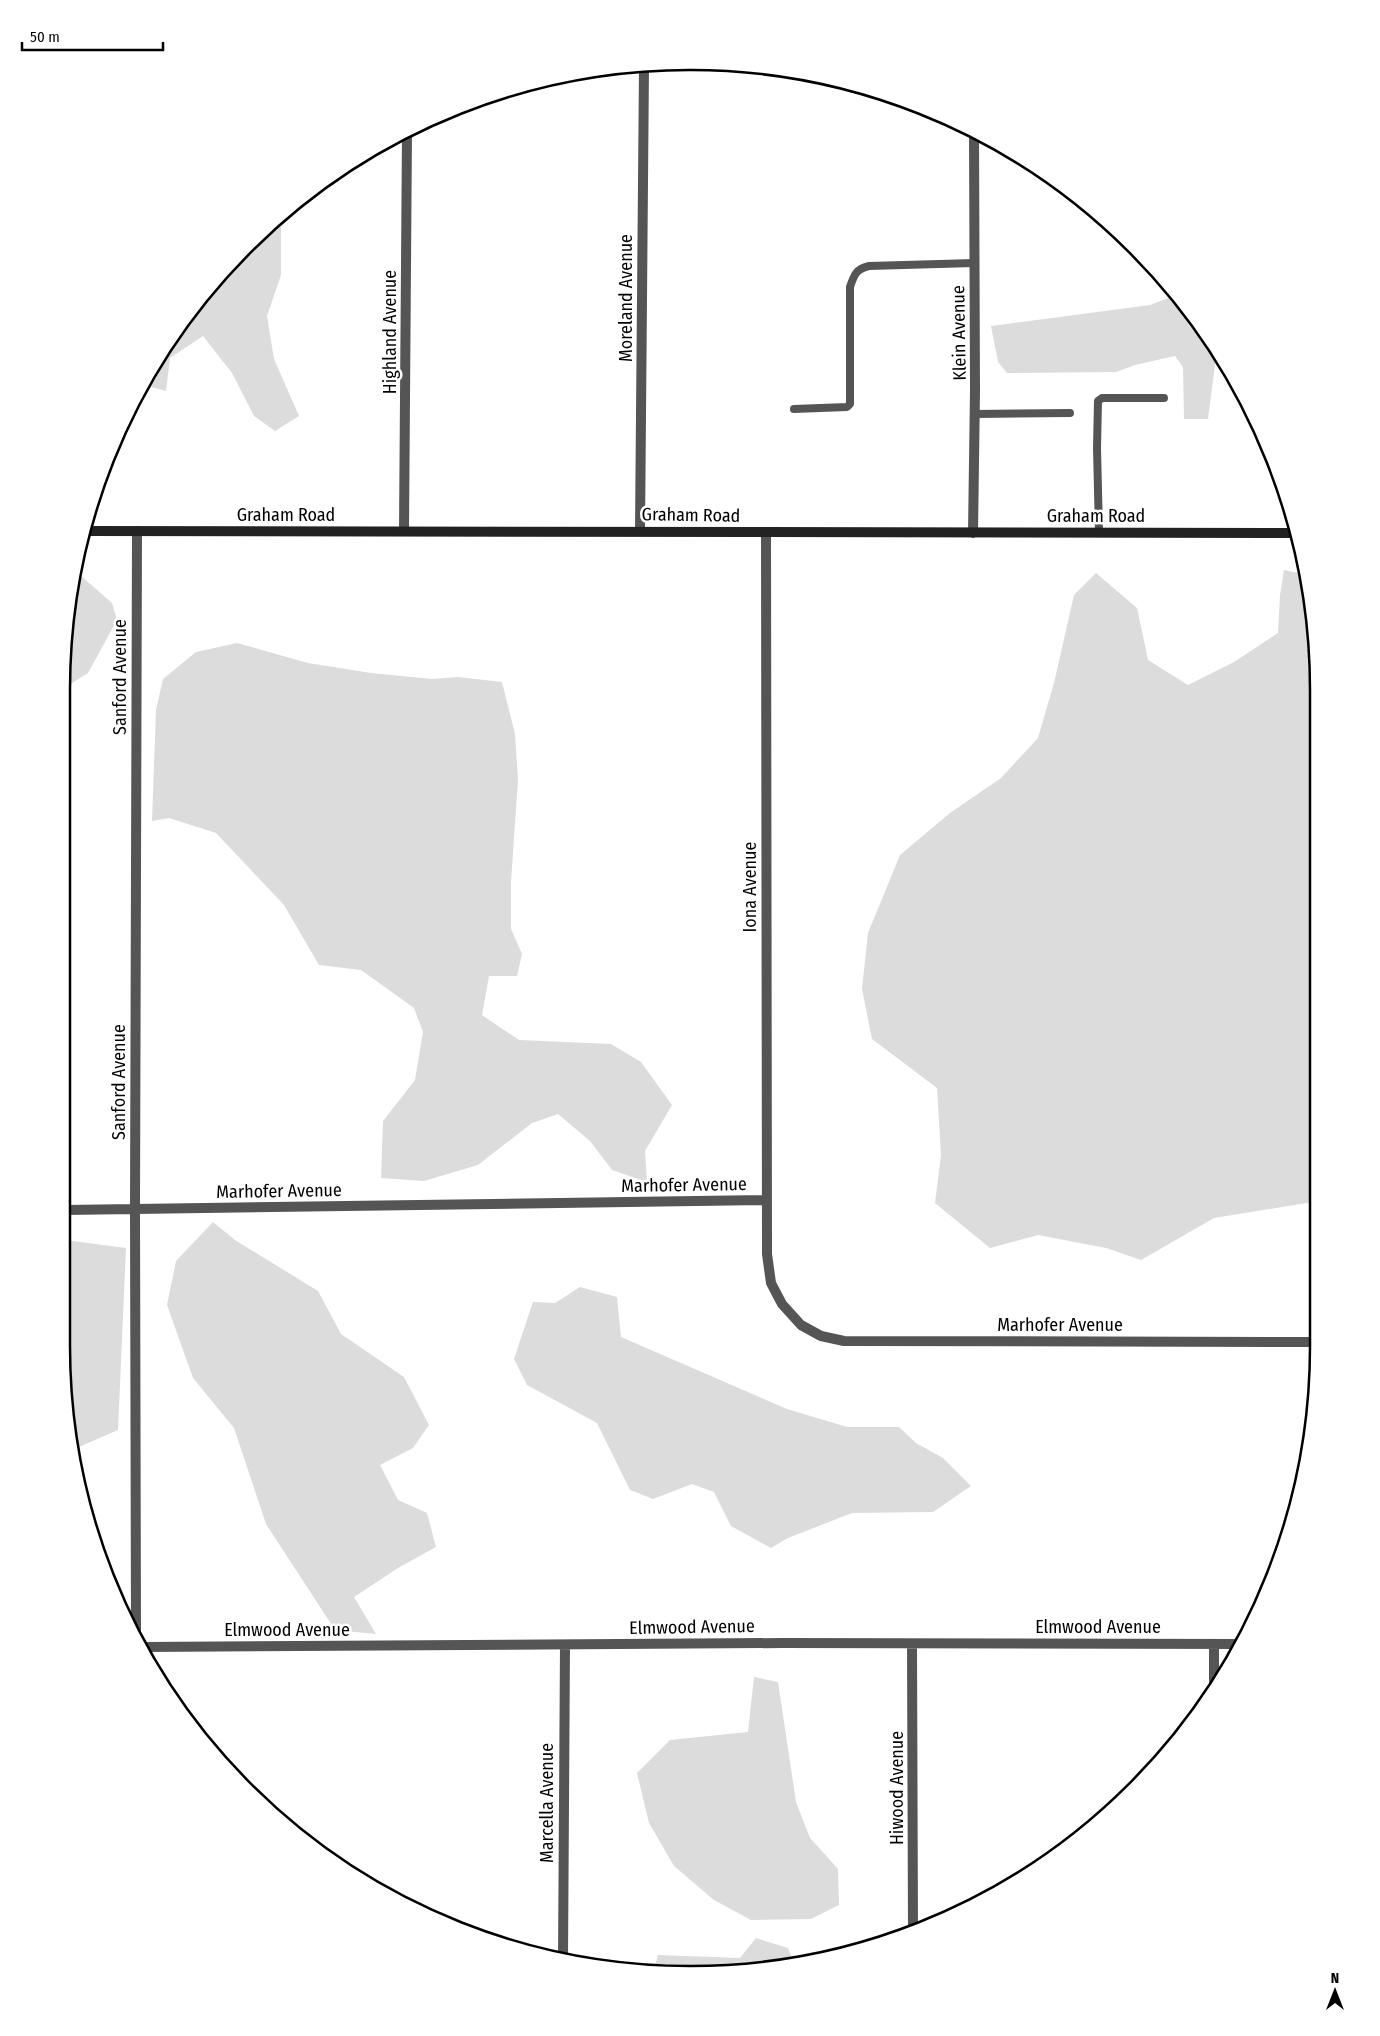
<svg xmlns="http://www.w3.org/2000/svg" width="1380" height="2036" font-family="'Fira Sans Condensed',sans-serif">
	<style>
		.green { fill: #dcdcdc }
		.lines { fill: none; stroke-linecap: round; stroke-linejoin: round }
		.lane { stroke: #555; stroke-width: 8 }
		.street { stroke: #555; stroke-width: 10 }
		.secondary { stroke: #222; stroke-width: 10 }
		.labels { text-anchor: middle; stroke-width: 5; stroke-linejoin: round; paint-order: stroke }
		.street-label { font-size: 18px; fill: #000; stroke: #fff }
		.rim { fill: none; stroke: #000; stroke-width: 2.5 }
	</style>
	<rect width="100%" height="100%" fill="#fff"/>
	<path class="green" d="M279,218L281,229V275L267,316L274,359L299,416L275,431L254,416L232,373L203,336L170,358L166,391L143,385L191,307L245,246Z
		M1176,295L1213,340L1217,349L1208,419H1184L1183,367L1175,356L1135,365L1116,372L1007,373L998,362L991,326L1150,305Z
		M1284,570L1307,575L1319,690V1201L1214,1218L1141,1260L1106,1248L1038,1235L990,1248L935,1203L941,1155L937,1088L872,1039L862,989L868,933L900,855L950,813L1001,778L1038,738L1054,683L1074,595L1096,573L1137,608L1148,660L1188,685L1234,662L1278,633L1280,595Z
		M73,574L80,575L112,603L117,620L88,673L61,690Z
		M237,643L308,663L371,673L432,679L458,677L502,682L515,734L518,780L511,882V929L522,954L517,976H489L482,1015L519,1040L611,1044L641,1062L672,1105L645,1151L647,1182L612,1170L590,1141L558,1114L532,1123L478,1165L424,1181L381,1178L383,1121L415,1080L423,1032L414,1008L361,970L319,965L284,905L216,833L169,818L152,821L156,710L163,679L196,652Z
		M213,1222L235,1240L318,1291L341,1334L404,1377L429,1425L413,1448L380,1465L398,1500L427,1513L436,1547L398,1568L354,1597L376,1634L335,1630L266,1524L234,1428L193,1378L167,1305L176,1261Z
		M65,1240L126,1248L118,1430L72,1450L67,1428Z
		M580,1287L617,1297L621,1337L787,1409L847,1427H899L916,1443L943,1458L971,1486L933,1512L852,1513L788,1538L771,1548L731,1526L714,1492L692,1484L653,1499L630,1490L597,1423L527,1385L514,1359L533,1302L555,1303Z
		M754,1677L778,1682L796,1802L810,1838L838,1869L839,1905L811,1919L751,1920L714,1900L674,1866L649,1823L637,1773L670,1740L748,1732Z
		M756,1938L788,1948L794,1964L653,1973L658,1955L740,1958Z"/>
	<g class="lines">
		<path class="lane" d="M1229,376H1231
			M794,409L847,407L850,404V287C854,275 856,269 869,266L974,263
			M975,414L1070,413
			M1099,532L1097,448L1098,401L1102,398H1164"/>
		<path class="street" d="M404,531L407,132
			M640,531L644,66
			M766,532L767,1254L771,1283L782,1304L801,1325L821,1336L844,1341L1319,1342
			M973,533L975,391L974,132
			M65,1210L766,1200
			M136,1632L135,1209L137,531
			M912,1645L913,1932
			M144,1647L783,1643L1241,1644
			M1214,1689V1645
			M563,1961L565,1645"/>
		<path class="secondary" d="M86,531L1296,533"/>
	</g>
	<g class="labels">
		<g class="street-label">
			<text transform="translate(626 298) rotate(-90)" y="6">Moreland Avenue</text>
			<text transform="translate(390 332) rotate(-90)" y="6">Highland Avenue</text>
			<text transform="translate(959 333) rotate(-91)" y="6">Klein Avenue</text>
			<text x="286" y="521">Graham Road</text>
			<text transform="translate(691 515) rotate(1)" y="6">Graham Road</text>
			<text x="1096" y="522">Graham Road</text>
			<text transform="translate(120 677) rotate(-90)" y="6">Sanford Avenue</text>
			<text transform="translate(750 887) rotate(-90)" y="6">Iona Avenue</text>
			<text transform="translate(119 1082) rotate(-90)" y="6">Sanford Avenue</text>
			<text transform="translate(684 1185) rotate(-1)" y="6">Marhofer Avenue</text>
			<text transform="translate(279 1191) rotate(-1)" y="6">Marhofer Avenue</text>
			<text x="1060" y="1331">Marhofer Avenue</text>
			<text transform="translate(692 1627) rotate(-1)" y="6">Elmwood Avenue</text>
			<text x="1098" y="1633">Elmwood Avenue</text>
			<text x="287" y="1636">Elmwood Avenue</text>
			<text transform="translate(897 1788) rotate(-90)" y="6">Hiwood Avenue</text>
			<text transform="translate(547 1803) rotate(-90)" y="6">Marcella Avenue</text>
		</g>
	</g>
	<path d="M0 0H1380V2036H0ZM690 70H690A620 620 0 0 1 1310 690V1346A620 620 0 0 1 690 1966H690A620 620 0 0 1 70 1346V690A620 620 0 0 1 690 70Z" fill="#fff" fill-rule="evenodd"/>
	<path class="rim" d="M690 70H690A620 620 0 0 1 1310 690V1346A620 620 0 0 1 690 1966H690A620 620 0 0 1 70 1346V690A620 620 0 0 1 690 70Z"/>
	<g transform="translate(1335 1991)" stroke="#ffffff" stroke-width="4" paint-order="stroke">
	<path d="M0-4L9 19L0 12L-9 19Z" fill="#000000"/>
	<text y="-8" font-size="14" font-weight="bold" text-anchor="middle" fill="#000000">N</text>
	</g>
	<path d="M22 42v8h141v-8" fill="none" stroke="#000000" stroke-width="2.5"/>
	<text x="30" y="42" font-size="15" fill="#000000" stroke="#ffffff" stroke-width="4" paint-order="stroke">50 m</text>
</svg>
